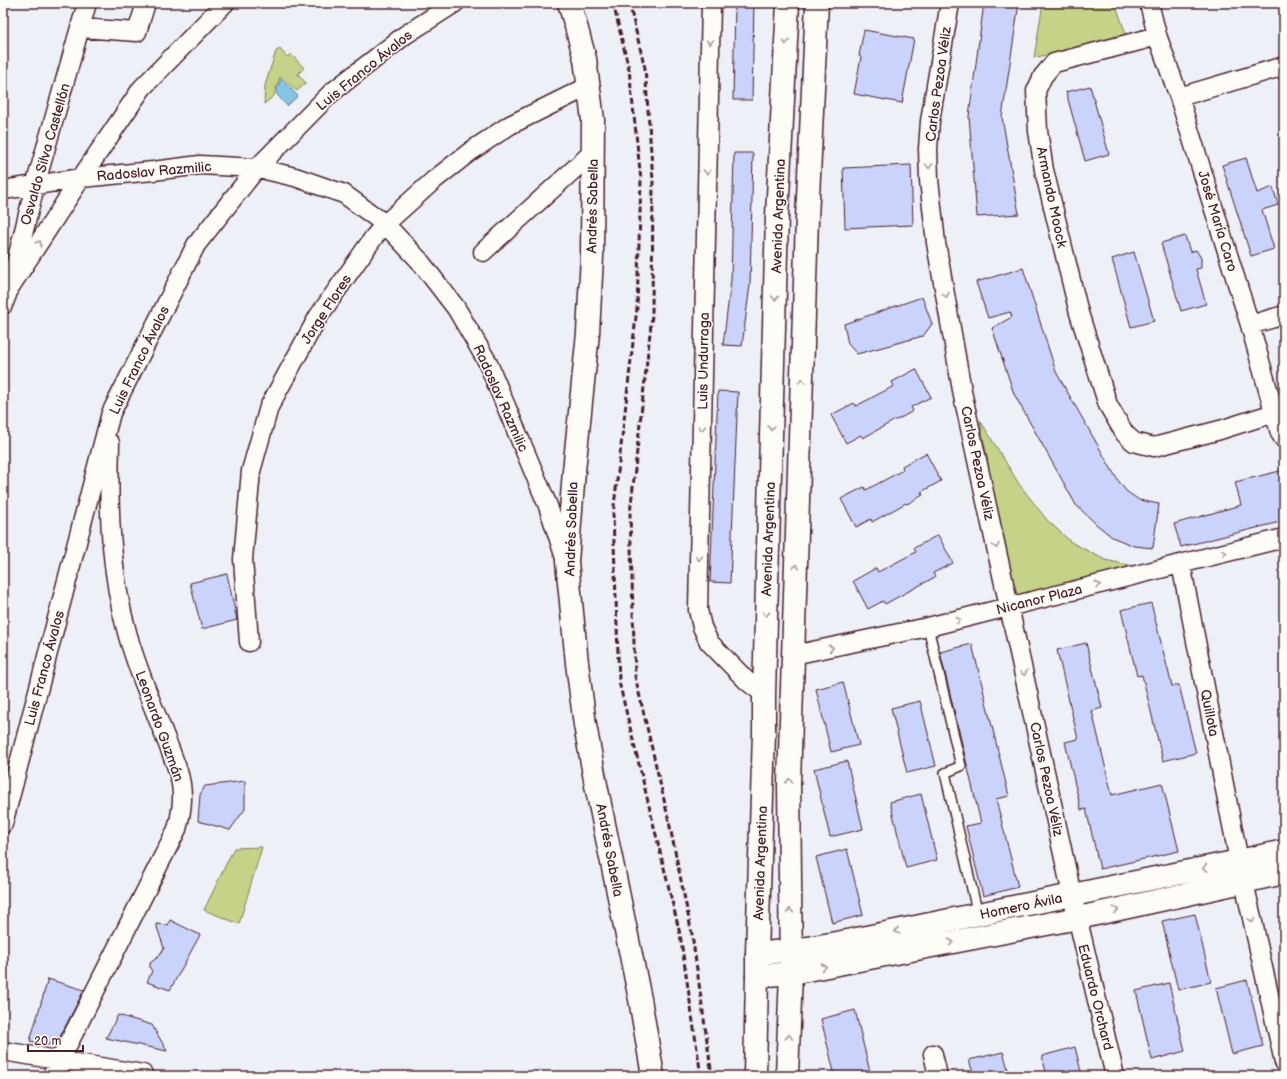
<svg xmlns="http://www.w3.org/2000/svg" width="1287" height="1079" font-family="'Balsamiq Sans',sans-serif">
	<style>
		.green { fill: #c4d388; stroke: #87795a }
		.water { fill: #84c6e5; stroke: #6d839b }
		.building { fill: #cad3fb; stroke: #4a1f2b }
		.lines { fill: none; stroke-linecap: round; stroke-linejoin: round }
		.lane-casing { stroke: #4a1f2b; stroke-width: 12 }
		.street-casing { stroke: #4a1f2b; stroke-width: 21 }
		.secondary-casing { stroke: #4a1f2b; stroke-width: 25 }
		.primary-casing { stroke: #4a1f2b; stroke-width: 25 }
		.lane { stroke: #fdfcf7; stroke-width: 9 }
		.street { stroke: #fdfcf7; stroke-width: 18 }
		.secondary { stroke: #fdfcf7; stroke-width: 22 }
		.primary { stroke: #fdfcf7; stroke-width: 22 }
		.rail { stroke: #4a1f2b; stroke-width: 3; stroke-dasharray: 6 3; stroke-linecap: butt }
		.oneway { stroke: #ac999b }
		.labels { text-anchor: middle; stroke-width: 3; stroke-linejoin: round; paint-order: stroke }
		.street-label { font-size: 14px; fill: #4a1f2b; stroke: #fdfcf7 }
	</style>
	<rect width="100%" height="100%" fill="#eef0f8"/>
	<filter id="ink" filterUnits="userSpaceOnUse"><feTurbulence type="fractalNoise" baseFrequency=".025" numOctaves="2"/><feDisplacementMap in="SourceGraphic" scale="8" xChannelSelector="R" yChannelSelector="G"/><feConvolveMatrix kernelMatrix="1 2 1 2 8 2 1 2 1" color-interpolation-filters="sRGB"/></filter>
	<g filter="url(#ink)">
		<path class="green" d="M1043,3H1115L1126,34L1034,58Z
			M280,49L287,57L291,54L304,68L298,74L306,83L297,91L280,77L274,96L264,104L265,85L276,51Z
			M980,420L1019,484L1047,520L1071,542L1105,560L1148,569L1026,603L1012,594Z
			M262,847L239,924L204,910L234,848Z"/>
		<path class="water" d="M281,79L298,96L287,106L277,95V88Z"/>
		<path class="building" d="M735,3H754L752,100H733Z
			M984,3H1019L1002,117L1019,214L977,217L969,116Z
			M864,30L914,39L902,103L854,94L861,57L859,56Z
			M1090,86L1109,154L1085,161L1066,92Z
			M734,153H753L750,285L742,346L723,345L731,280Z
			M1246,158L1257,193L1273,187L1278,205L1262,210L1274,249L1251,256L1222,165Z
			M911,165L913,225L845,228L843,168Z
			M1185,236L1190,252L1196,250L1201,258V268L1196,269L1206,304L1181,311L1161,243Z
			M1134,252L1154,321L1131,327L1112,259Z
			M1023,268L1056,372L1117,479L1126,491L1139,500L1159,504L1153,548L1134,546L1112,537L1096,524L1076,505L1014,394L992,328L1012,317L1010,312L988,318L976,282Z
			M922,297L932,324L923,336L857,354L848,344L844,324Z
			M916,369L931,397L911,407L913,411L897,420V419L863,438L861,435L846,443L831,415L854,403L856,406L894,386L892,382Z
			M718,391L738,392L730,583L710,582Z
			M926,453L941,481L921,492L923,495L907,504L906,503L872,522L871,519L856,527L841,499L864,487L866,490L903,470L902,466Z
			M1284,470V521L1181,547L1174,524L1241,505L1235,482Z
			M938,535L953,563L933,573L935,577L885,604L883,601L868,609L853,581L876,568L878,572L916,552L914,548Z
			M227,574L237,620L202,629L190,583Z
			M1151,603L1172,686L1179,685L1196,753L1163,761L1142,675L1137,676L1121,610Z
			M1086,643L1102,708L1092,711L1112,795L1162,783L1179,851L1100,869L1086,809L1081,810L1065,742L1078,739L1057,650Z
			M972,644L1009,796L996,799L1018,887L983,896L966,826L981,823L940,652Z
			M843,682L859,745L831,752L816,689Z
			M920,701L936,766L907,773L891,708Z
			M847,761L863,829L830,837L814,769Z
			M245,781V809L230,830L198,821L200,795L205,786Z
			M921,794L937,860L906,868L890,802Z
			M847,849L863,915L832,923L816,857Z
			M1195,914L1211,982L1178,990L1162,921Z
			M170,920L200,935L170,990L147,982L152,971L150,968V963L158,957L164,948L156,924L168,925Z
			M48,979L84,990L60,1037L48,1045L30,1041Z
			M1247,980L1263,1046L1232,1054L1216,988Z
			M1169,983L1185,1051L1152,1060L1136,991Z
			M855,1010L871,1076H835L821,1019Z
			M118,1015L152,1025L167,1051L106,1038Z
			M1075,1047L1082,1076H1047L1042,1056Z
			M1003,1052L1010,1076H974L969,1060Z"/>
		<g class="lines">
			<g class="lane-casing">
				<path id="lane" d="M928,627L961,766L945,773L978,915"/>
			</g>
			<g class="street-casing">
				<path id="street" d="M711,3L698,610L702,627L709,642L747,681L764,694
					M950,3L930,121L928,149L929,180L936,243L963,396L1072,895L1115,1076
					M1149,3L1157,35L1179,97L1250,325L1280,433L1284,439
					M81,28L137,32L146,3
					M1157,35L1143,40L1054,63L1043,76L1036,91L1038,131L1044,170L1079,313L1108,405L1125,434L1134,442L1154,447L1220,430L1274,413
					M1179,97L1284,66
					M3,190L81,178L153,171L200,165L257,168L295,177L344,194L385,224L419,260L456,308L487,361L548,506L565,558
					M483,252L593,152
					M10,287L81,178L142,88L225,3
					M3,305L10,287L35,186L87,3
					M1250,325L1284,315
					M1181,564L1239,861
					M249,642L243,559L251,471L269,407L318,317L374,237L385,224L434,180L471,151L510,125L589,86
					M793,655L928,627L1284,538
					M3,824L111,413L196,245L257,168L331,93L405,35L455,3
					M1244,882L1284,1062
					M3,1051L143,1074
					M933,1054L938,1076
					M52,1076L177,829C183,808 184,791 178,771C162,726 141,682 128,636C110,573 108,508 110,443"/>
			</g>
			<g class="secondary-casing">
				<path id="secondary" d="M569,3L576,26L585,59L593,120L592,256L588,333L574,471L567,562L577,663L585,725L596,785L640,999L653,1076
					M757,954L808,948L847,941L1239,861L1284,851
					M757,976L791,973L1078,918L1284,873"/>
			</g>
			<g class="primary-casing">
				<path id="primary" d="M755,1076L757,976V954L764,733V694L777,216L788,3
					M787,1076L791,973L789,783L807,219L817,3"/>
			</g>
			<use href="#lane" class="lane"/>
			<use href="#street" class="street"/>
			<use href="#secondary" class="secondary"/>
			<use href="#primary" class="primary"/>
			<path class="rail" d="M613,3L629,69L641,180L637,308L613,515L619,682L680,934L701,1076
				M629,3L645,68L653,180L652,315L630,514L635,676L668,817L692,934L712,1076"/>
		</g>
		<defs><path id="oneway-chevron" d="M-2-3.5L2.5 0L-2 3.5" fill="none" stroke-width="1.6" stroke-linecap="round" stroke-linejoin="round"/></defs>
		<g class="oneway">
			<use href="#oneway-chevron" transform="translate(710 42) rotate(91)"/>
			<use href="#oneway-chevron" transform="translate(786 42) rotate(93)"/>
			<use href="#oneway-chevron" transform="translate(929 166) rotate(89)"/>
			<use href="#oneway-chevron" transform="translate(707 172) rotate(91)"/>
			<use href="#oneway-chevron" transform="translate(39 243) rotate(-57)"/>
			<use href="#oneway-chevron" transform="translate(946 295) rotate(80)"/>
			<use href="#oneway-chevron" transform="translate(775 298) rotate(92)"/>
			<use href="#oneway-chevron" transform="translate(802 381) rotate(-88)"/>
			<use href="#oneway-chevron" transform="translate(702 428) rotate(91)"/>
			<use href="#oneway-chevron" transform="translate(771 428) rotate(92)"/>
			<use href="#oneway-chevron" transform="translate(996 546) rotate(78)"/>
			<use href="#oneway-chevron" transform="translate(1224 553) rotate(-14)"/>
			<use href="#oneway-chevron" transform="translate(699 558) rotate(91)"/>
			<use href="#oneway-chevron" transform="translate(796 567) rotate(-88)"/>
			<use href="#oneway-chevron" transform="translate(1098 585) rotate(-14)"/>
			<use href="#oneway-chevron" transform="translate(766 614) rotate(92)"/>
			<use href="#oneway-chevron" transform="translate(958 620) rotate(-14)"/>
			<use href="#oneway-chevron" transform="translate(831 648) rotate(-12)"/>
			<use href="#oneway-chevron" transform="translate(1024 673) rotate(78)"/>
			<use href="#oneway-chevron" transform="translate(789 781) rotate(-89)"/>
			<use href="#oneway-chevron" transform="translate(1205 868) rotate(169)"/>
			<use href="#oneway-chevron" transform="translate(1116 910) rotate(-12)"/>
			<use href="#oneway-chevron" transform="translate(790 911) rotate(-91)"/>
			<use href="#oneway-chevron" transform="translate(1252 920) rotate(77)"/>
			<use href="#oneway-chevron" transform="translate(897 931) rotate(169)"/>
			<use href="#oneway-chevron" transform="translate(951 942) rotate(-11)"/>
			<use href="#oneway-chevron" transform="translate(824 967) rotate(-11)"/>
			<use href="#oneway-chevron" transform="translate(789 1037) rotate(-88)"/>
		</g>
	</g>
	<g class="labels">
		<g class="street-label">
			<text transform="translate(364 70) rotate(-39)" y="5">Luis Franco Ávalos</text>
			<text transform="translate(938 84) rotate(-82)" y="5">Carlos Pezoa Véliz</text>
			<text transform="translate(45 154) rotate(-74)" y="5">Osvaldo Silva Castellón</text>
			<text transform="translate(154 171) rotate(-5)" y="5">Radoslav Razmilic</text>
			<text transform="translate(1052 197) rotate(78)" y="5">Armando Moock</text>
			<text transform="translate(592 206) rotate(-89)" y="5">Andrés Sabella</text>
			<text transform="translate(778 216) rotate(-88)" y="5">Avenida Argentina</text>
			<text transform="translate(1218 221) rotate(73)" y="5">José María Caro</text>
			<text transform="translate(326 309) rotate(-57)" y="5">Jorge Flores</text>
			<text transform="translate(139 360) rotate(-64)" y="5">Luis Franco Ávalos</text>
			<text transform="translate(703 361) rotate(-89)" y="5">Luis Undurraga</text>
			<text transform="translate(501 398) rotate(66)" y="5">Radoslav Razmilic</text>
			<text transform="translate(978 463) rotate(78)" y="5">Carlos Pezoa Véliz</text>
			<text transform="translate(571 529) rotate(-88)" y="5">Andrés Sabella</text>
			<text transform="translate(768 539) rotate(-88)" y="5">Avenida Argentina</text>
			<text transform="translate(1039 599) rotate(-14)" y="5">Nicanor Plaza</text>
			<text transform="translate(44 668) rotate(-75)" y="5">Luis Franco Ávalos</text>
			<text transform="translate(1210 713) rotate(79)" y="5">Quillota</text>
			<text transform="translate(160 726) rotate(70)" y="5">Leonardo Guzmán</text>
			<text transform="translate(1047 779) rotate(78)" y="5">Carlos Pezoa Véliz</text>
			<text transform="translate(610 850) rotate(79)" y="5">Andrés Sabella</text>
			<text transform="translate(760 863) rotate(-88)" y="5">Avenida Argentina</text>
			<text transform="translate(1021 906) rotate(-12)" y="5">Homero Ávila</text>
			<text transform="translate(1096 997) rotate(76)" y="5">Eduardo Orchard</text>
		</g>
	</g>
	<rect width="1287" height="1079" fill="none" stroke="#fdfcf7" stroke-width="16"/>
	<rect x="8" y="8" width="1271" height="1063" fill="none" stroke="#4a1f2b" stroke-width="1.5" filter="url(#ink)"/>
	<path d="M28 1045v6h55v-6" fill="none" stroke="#4a1f2b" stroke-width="2"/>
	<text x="34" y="1045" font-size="12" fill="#4a1f2b" stroke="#fdfcf7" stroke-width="3" paint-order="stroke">20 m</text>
</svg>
